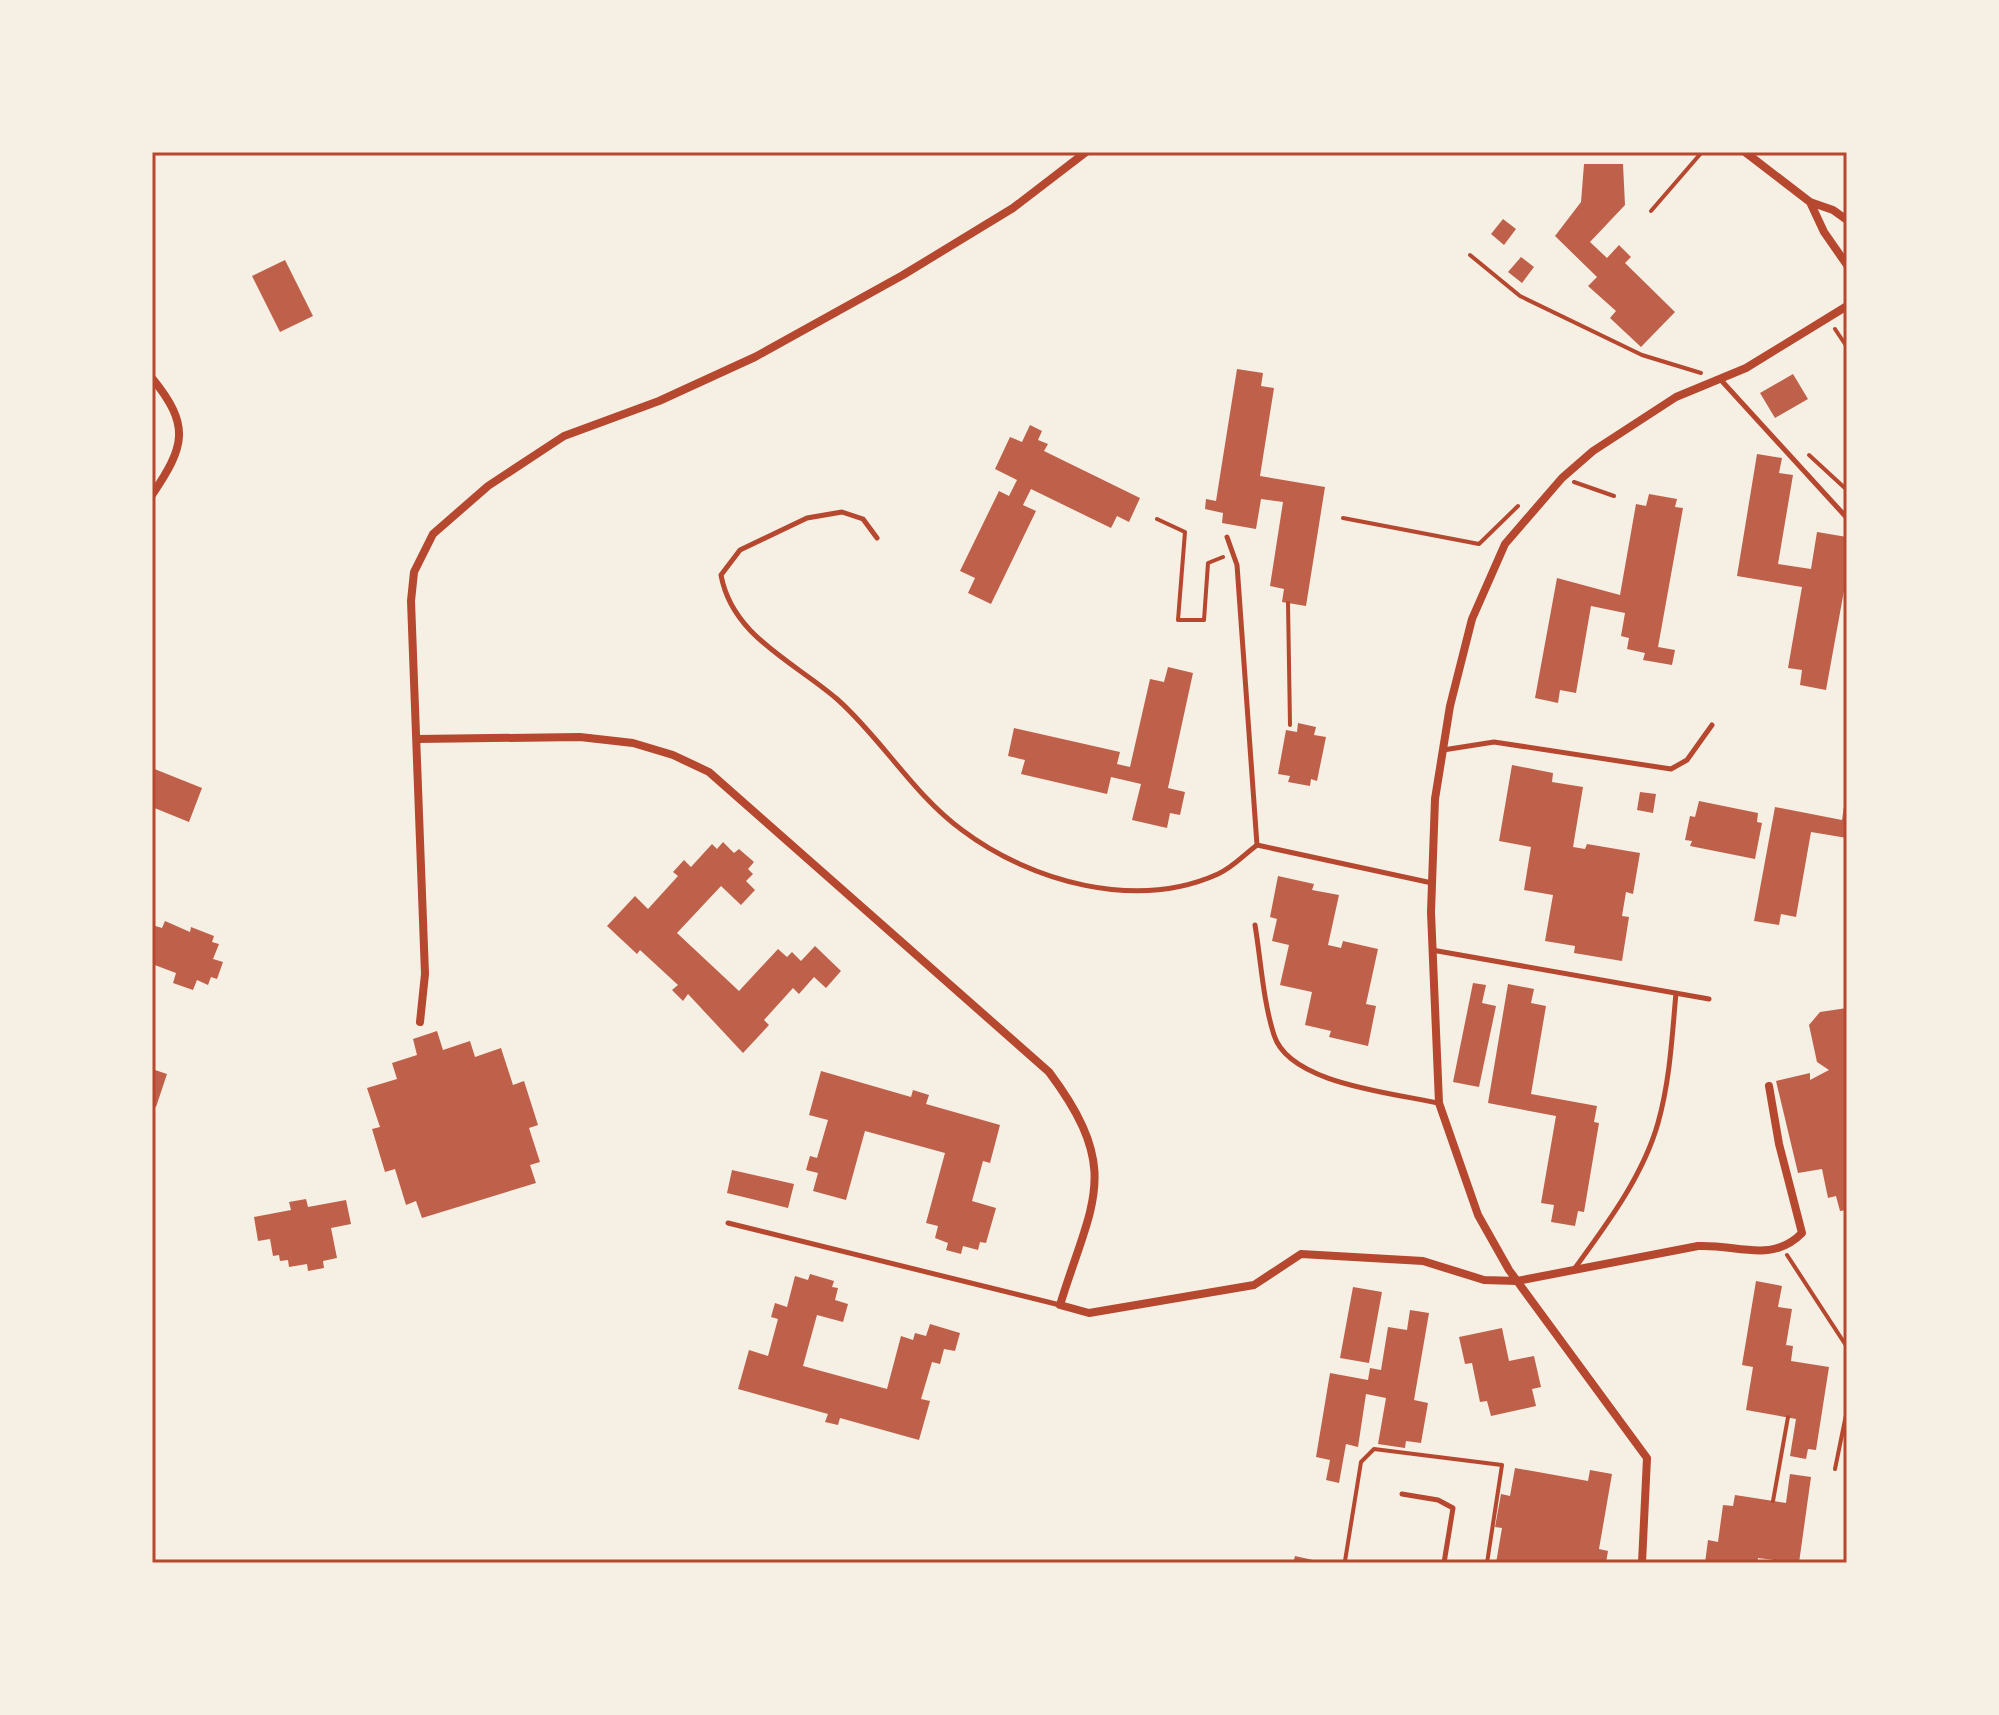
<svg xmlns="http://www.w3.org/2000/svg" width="1999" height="1715" font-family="'Space Grotesk',sans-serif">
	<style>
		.building { fill: #bf614a }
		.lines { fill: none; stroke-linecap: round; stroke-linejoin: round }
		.path { stroke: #b5482f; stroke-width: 4 }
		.service { stroke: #b5482f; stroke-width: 5 }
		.minor { stroke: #b5482f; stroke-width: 8 }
		.neatline { fill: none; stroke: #b5482f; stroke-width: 3 }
	</style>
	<rect width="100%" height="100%" fill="#f6efe4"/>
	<path class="building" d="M1584,164H1623L1625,205L1590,242L1607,258L1619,245L1631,257L1625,263L1675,312L1641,347L1610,318L1616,311L1588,286L1597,277L1555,236L1581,202Z
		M1503,219L1516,229L1504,245L1491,234Z
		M1521,257L1534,267L1522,283L1508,272Z
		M285,260L313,316L280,332L252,276Z
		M1237,369L1263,373L1261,386L1274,388L1260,476L1325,487L1306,606L1282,602L1284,589L1270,586L1283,502L1261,499L1256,529L1222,523L1223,513L1205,509L1206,499L1216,501Z
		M1793,374L1808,399L1775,418L1760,393Z
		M1030,425L1042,431L1038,440L1048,444L1044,451L1140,498L1129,522L1117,516L1111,528L1031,489L1023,505L1036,511L991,604L968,593L975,578L960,571L999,491L1009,496L1017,480L995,469L1010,437L1022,442Z
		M1757,454L1782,458L1779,473L1793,475L1778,564L1811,569L1817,532L1847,537V574L1826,690L1800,685L1802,670L1788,668L1802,587L1737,576Z
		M1649,494L1677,499L1675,507L1683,508L1658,647L1675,650L1672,665L1643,660L1645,653L1627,649L1629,638L1621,636L1625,613L1591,606L1576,693L1560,690L1558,703L1535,698L1557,578L1620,595L1636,504L1646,506Z
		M1168,667L1193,673L1168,788L1185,792L1180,815L1170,813L1167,828L1132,820L1141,784L1111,777L1107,794L1021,774L1025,760L1008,756L1014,728L1120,752L1117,764L1130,767L1150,679L1164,682Z
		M1298,723L1316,727L1314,735L1326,737L1317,781L1311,779L1310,786L1288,782L1290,776L1278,774L1286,730L1297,732Z
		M1512,765L1553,773L1552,782L1583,787L1573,847L1585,849L1587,844L1640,853L1633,894L1626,892L1622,916L1629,917L1622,961L1574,953L1575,946L1545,941L1553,895L1524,890L1531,847L1499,841Z
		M152,768L202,788L189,822L152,807Z
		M1640,792L1656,794L1653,813L1637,810Z
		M1845,799L1847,838L1811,832L1796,917L1781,914L1779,925L1754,921L1775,807L1842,820Z
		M1699,801L1758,813L1757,822L1762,823L1755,859L1690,846L1692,841L1685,840L1690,816L1695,817Z
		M723,842L734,853L739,849L754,862L748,869L753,874L746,881L755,890L741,905L721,886L677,933L739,991L778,949L787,957L792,952L801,961L815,946L841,971L826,988L814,977L799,994L793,988L764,1020L769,1025L743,1053L688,994L683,1001L672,990L678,985L640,950L637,954L607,926L635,896L648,909L678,876L673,872L684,860L691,867L712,844L717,849Z
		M1278,876L1314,884L1312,890L1339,895L1328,945L1341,948L1343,941L1378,949L1366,1004L1376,1006L1368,1046L1329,1037L1331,1031L1305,1025L1312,992L1280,985L1289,945L1272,941L1277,919L1270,917Z
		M165,921L190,932L191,927L214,936L212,942L219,944L213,959L223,962L217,979L211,977L208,985L197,980L193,990L173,983L176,973L152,964V925L162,928Z
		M1473,983L1486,985L1482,1003L1496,1006L1479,1087L1453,1082Z
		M1508,984L1534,989L1531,1003L1546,1006L1531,1094L1597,1106L1594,1122L1599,1123L1584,1212L1578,1211L1575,1226L1551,1222L1554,1205L1541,1203L1556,1116L1488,1103Z
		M1847,1008V1210L1840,1211L1836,1196L1828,1198L1822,1169L1798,1173L1776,1081L1810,1073V1080L1829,1070L1817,1062L1809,1025L1820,1012Z
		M437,1031L443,1050L470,1041L475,1057L501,1048L513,1085L524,1081L538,1125L529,1128L540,1162L530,1165L536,1183L422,1218L416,1201L406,1205L395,1169L385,1172L372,1129L380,1127L367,1088L397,1079L392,1063L417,1055L413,1039Z
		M152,1069L167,1074L156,1107L152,1105Z
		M821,1071L911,1097L913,1090L929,1095L926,1104L1000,1125L990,1163L983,1161L972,1201L996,1208L986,1243L980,1242L978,1250L963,1246L961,1254L946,1250L948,1243L935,1238L938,1226L926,1223L945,1153L865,1131L846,1200L813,1191L818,1173L806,1170L810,1156L817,1158L828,1120L809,1115Z
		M732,1170L794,1184L788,1208L727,1193Z
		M306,1199L308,1207L346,1200L351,1224L331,1228L337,1258L323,1261L324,1268L308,1271L307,1264L289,1267L288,1260L280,1261L279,1255L273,1256L270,1239L258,1241L254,1217L291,1210L289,1202Z
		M810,1274L834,1281L832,1287L838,1288L835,1300L848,1304L843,1322L817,1315L803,1366L887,1389L901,1336L913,1340L915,1333L926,1336L930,1324L960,1333L955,1351L944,1349L940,1364L932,1362L921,1399L930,1401L919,1440L840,1418L838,1425L825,1422L828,1414L738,1389L749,1350L768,1356L778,1319L771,1317L775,1303L787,1307L795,1276L808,1280Z
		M1756,1281L1782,1286L1778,1307L1792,1309L1786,1345L1793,1346L1791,1361L1829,1367L1816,1450L1808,1449L1806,1459L1790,1456L1796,1419L1746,1410L1753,1367L1742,1365Z
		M1353,1287L1382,1292L1369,1363L1340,1358Z
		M1410,1310L1429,1313L1414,1400L1428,1403L1421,1443L1406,1441L1405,1448L1378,1444L1386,1398L1366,1394L1358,1447L1346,1444L1339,1483L1326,1480L1330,1460L1316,1457L1330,1373L1368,1380L1370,1368L1381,1370L1388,1327L1407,1330Z
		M1502,1328L1509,1361L1534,1356L1541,1387L1532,1389L1536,1406L1491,1416L1487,1401L1480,1402L1472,1363L1465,1364L1459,1337Z
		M1515,1468L1588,1481L1590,1470L1612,1474L1599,1549L1608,1551L1606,1563H1496L1502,1528L1495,1527L1501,1494L1510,1496Z
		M1790,1474L1811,1477L1799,1563L1758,1558L1757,1563H1705L1708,1540L1718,1542L1723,1505L1733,1506L1735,1495L1786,1503Z
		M1295,1556L1322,1562V1563H1293Z"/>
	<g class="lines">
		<path class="path" d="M1651,211L1702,152
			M1470,255L1520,296L1642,355L1701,373
			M1835,329L1847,347
			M1809,455L1847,490
			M1574,482L1614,496
			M1343,518L1479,544L1518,506
			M1157,519L1185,532L1178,620H1204L1208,563L1223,557
			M1288,603L1290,725
			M1787,1255L1847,1347
			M1835,1469L1847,1410
			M1773,1501L1788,1417
			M1351,1563L1345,1561L1361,1462L1374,1449L1502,1465L1487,1563
			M1775,1563V1561"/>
		<path class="service" d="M1720,379L1847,518
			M1227,537L1237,565L1257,845
			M877,538L863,519L842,512L807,518L740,550L721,575C732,636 793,661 837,699C882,739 913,794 962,830C1031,882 1136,911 1218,874C1232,868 1245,854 1257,845
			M1443,750L1494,742L1671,769L1687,760L1712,725
			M1257,845L1432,883
			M1255,925C1261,961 1263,1001 1274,1035C1289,1084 1394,1093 1438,1103
			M1432,950L1709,999
			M728,1223L1060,1305
			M1575,1268C1607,1224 1643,1176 1658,1123C1670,1080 1672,1037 1676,993
			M1402,1494L1438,1500L1453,1508L1444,1563"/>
		<path class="minor" d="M1745,152L1810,202L1833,210L1847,220
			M1810,202L1824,232L1847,265
			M152,378C191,426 185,446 152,495
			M417,739L580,737L633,743L673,755L709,772L1049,1072C1123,1171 1092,1201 1060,1305L1089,1313L1254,1285L1301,1254L1423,1261L1484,1280L1517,1281L1698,1246C1737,1244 1772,1264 1802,1233L1779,1144L1769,1086
			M420,1022L425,974L411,601L414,572L433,534L488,486L564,436L659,401L755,357L903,275L1013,208L1086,152
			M1642,1563L1647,1458L1509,1270L1478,1215L1439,1103L1431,912L1435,799L1450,706L1472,619L1505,544L1562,478L1593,451L1676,397L1746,368L1847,306"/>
	</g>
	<rect width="1999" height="1715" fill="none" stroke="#f6efe4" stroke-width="308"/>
	<rect x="154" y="154" width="1691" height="1407" class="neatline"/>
</svg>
